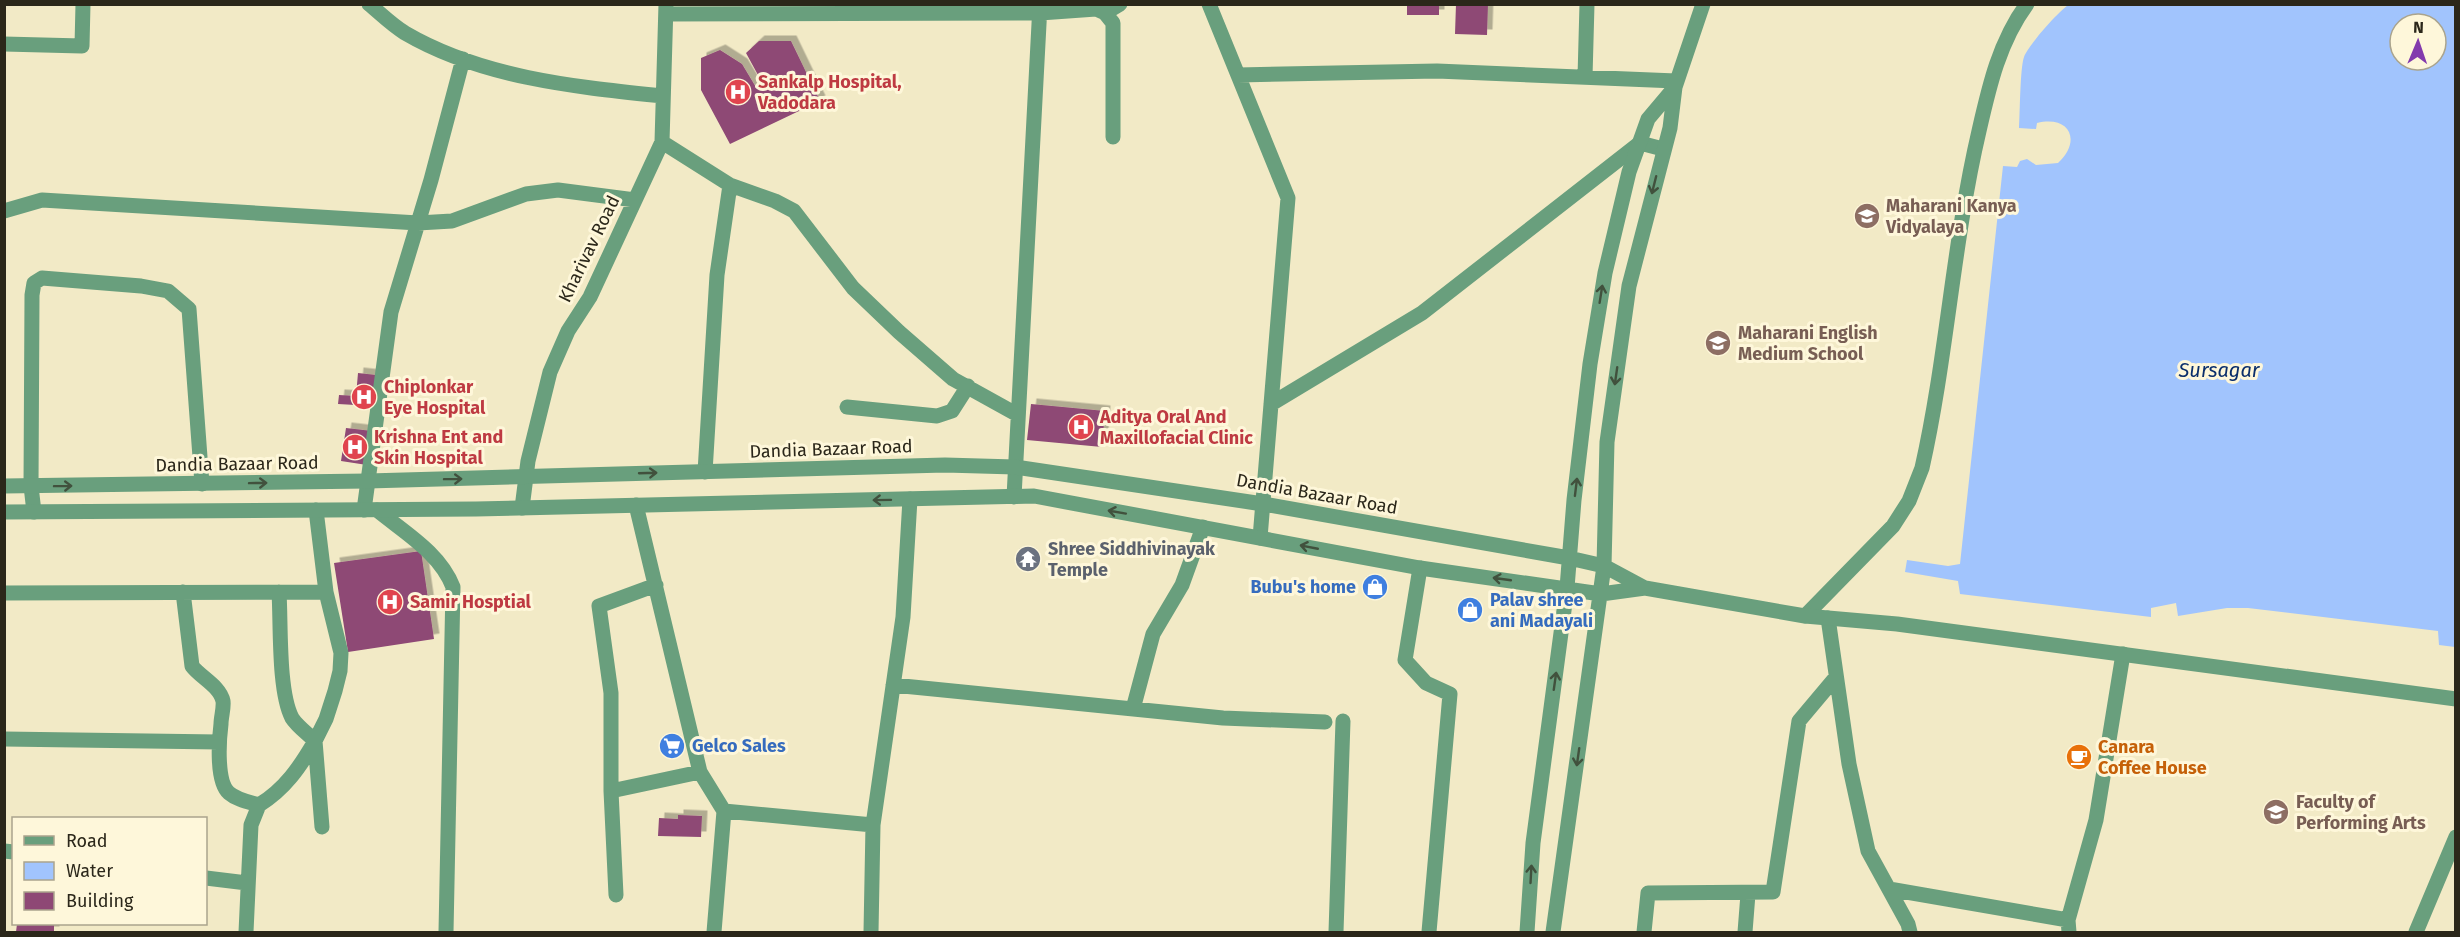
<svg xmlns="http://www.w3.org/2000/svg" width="2460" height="937" font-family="'Fira Sans',sans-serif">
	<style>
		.water { fill: #a1c4fd; fill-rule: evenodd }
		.building { fill: #8e4875; filter: url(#shadow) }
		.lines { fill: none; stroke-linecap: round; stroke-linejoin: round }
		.minor { stroke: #699f7d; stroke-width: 15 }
		.tertiary { stroke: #699f7d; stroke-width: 15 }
		.oneway { stroke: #41513d }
		.labels { text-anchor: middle; stroke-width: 6; stroke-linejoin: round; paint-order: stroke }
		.health-label { font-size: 18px; font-weight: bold; fill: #be3a42; stroke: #fef7da; text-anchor: start }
		.education-label { font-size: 18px; font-weight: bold; fill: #785e54; stroke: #fef7da; text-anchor: start }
		.street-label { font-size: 18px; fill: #2b271a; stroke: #fef7da }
		.worship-label { font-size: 18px; font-weight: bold; fill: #5b616d; stroke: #fef7da; text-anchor: start }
		.shop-label { font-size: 18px; font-weight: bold; fill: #366cbe; stroke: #fef7da; text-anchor: start }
		.food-label { font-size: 18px; font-weight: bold; fill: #c56008; stroke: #fef7da; text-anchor: start }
		.water-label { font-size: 20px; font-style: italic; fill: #0a2e6b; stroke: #fef7da }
	</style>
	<defs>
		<filter id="shadow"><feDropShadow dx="5.5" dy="-5.5" stdDeviation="0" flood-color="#0004"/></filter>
	</defs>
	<rect width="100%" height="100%" fill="#f2eac6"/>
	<path class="water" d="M2070,4L2455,5V647L2439,645L2438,631L2248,608H2227L2178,616L2176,603L2151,608V617L1960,594L1958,581L1905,572L1907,560L1948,566L1960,564L2003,166L2017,167L2020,161L2027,159L2036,165L2058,163C2082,141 2070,115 2037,123L2036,129L2019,128C2020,114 2020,68 2024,57C2028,46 2059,10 2070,4ZM2400,24H2436V60H2400Z"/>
	<path class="building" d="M1407,4H1439V15H1407Z
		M1456,4H1488L1487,35L1455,34Z
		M759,41H791L820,101L730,144L701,90V58L720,50L742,64L757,89L764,86L746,53Z
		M358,373L376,375L373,406L338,404L339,395L356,396Z
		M1031,404L1105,411L1102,447L1027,440Z
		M346,428L372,431L367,465L341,461Z
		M421,551L434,639L348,652L334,563Z
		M678,815L702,816L701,837L658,836L659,818L678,819Z
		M17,924H54V932H16Z"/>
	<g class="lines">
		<path class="minor" d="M369,4C381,14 392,25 405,33C482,78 576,87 663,96
			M1209,4L1288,198L1260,538
			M1105,13L1120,4
			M666,14L1040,13L1096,9L1105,13L1113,23V137
			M4,44L82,46L83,4
			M1238,75L1437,71L1676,81
			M1585,77L1587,4
			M662,142L730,185L775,201L794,211L853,288L899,332L953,379L1018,415
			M4,211L42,200L418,223L452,221L526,194L558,190L635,200
			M1271,404L1422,313L1640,143L1663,149
			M847,407L937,416L952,411L968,386
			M705,472L717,275L730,185
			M1014,497L1040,5
			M636,505L700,772L724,811L714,932
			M522,508L528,461L550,372L568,331L590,297L662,142L666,4
			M316,510L326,592L341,653L340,671L335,691L326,719L315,741L322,827
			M364,510L391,312L431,180L463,59
			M377,510C405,533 440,553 453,587L446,932
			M34,512L31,486L32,295L34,283L42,278L141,286L168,291L189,309L202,484
			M1420,568L1405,660L1426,683L1450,694L1429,932
			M183,592L192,666C200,677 220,686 223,701C224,708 221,717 221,724C219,740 216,782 229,793C237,800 249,802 259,805C285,789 300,767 315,741C308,734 297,726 292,718C278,691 281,624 279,592
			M4,593L326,592
			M1805,616L1893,526L1909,501L1922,468C1947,357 1953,242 1979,131C1989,87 1999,42 2027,4
			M1828,618L1849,764L1868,851L1908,924L1910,932
			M893,685L1223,718L1325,722
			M1133,709L1153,634L1182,585L1203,527
			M4,739L219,742
			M611,791V693L599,606L656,585
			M724,811L873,825L903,617L910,499
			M4,851L14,852
			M206,878L247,883
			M1889,889L2068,920
			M616,895L611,791L700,772
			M246,932L251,825L259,805
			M871,932L873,825
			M1336,932L1343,721
			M1644,932L1648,893L1773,892L1799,721L1836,677
			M1745,932L1748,894
			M2069,932L2068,920L2096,820L2123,654
			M2416,932L2456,837"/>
		<path class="tertiary" d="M4,486L368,481L945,465L1015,467L1263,504L1569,558L1604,566L1645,588
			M4,512L476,509L1034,496L1420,568L1601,594L1645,588L1805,616L1897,624L2456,699
			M1527,932L1533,843L1567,588L1574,500L1590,364L1605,273L1629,172L1648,119L1675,87
			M1553,932L1604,566L1607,442L1629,286L1670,128L1675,87L1703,4"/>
	</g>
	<defs><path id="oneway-shaft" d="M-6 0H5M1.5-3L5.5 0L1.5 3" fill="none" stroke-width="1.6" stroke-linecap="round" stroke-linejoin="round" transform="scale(1.5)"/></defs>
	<g class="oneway">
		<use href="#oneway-shaft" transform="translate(1654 185) rotate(104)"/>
		<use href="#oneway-shaft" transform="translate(1601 294) rotate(-81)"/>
		<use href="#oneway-shaft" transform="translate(1616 376) rotate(98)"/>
		<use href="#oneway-shaft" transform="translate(648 473) rotate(-2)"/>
		<use href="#oneway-shaft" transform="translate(453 479) rotate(-1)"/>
		<use href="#oneway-shaft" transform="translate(258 483) rotate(-1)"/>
		<use href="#oneway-shaft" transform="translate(63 486) rotate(-1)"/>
		<use href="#oneway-shaft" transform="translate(1576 487) rotate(-83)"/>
		<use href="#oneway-shaft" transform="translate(882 500) rotate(179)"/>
		<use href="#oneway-shaft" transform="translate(1117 512) rotate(-170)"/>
		<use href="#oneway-shaft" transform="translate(1309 547) rotate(-169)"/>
		<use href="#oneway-shaft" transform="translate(1502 579) rotate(-172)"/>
		<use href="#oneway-shaft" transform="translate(1555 681) rotate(-82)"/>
		<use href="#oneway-shaft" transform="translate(1578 757) rotate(98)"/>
		<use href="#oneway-shaft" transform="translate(1531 874) rotate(-87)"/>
	</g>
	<defs>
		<g id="hospital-disc" transform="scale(1.35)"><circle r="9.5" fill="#e0444e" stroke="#fef7da"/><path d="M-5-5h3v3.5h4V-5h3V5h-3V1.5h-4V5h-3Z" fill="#fff"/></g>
		<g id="school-disc" transform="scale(1.35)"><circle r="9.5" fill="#8d6e63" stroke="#fef7da"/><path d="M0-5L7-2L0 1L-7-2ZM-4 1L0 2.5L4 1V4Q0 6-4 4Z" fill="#fff"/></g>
		<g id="temple-disc" transform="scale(1.35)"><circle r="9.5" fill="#6b7280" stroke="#fef7da"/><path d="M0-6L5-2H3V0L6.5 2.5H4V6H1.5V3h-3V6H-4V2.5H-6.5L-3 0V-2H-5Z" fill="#fff"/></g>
		<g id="shop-disc" transform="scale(1.35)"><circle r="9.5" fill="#3f7fe0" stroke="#fef7da"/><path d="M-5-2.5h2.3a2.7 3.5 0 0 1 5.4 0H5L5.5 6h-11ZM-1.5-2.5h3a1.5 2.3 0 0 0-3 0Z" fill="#fff"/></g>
		<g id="supermarket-disc" transform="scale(1.35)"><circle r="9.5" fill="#3f7fe0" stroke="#fef7da"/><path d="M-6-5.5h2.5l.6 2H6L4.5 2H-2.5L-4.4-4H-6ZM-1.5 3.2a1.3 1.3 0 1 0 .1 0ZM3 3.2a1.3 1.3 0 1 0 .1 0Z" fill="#fff"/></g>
		<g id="cafe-disc" transform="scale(1.35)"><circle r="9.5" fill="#e8710a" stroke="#fef7da"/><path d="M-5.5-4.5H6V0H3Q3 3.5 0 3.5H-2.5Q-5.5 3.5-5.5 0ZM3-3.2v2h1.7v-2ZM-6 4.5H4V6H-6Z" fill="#fff"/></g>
		<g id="university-disc" transform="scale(1.35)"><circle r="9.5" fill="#8d6e63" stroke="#fef7da"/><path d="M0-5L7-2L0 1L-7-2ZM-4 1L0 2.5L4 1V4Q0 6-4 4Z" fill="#fff"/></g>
	</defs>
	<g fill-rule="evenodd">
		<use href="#hospital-disc" x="738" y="92"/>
		<use href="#school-disc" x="1867" y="216"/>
		<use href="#school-disc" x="1718" y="343"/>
		<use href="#hospital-disc" x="364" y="397"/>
		<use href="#hospital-disc" x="1081" y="427"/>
		<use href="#hospital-disc" x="355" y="447"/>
		<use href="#temple-disc" x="1028" y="559"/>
		<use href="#shop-disc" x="1375" y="587"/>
		<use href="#hospital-disc" x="390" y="602"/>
		<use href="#shop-disc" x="1470" y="610"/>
		<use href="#supermarket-disc" x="672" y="746"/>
		<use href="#cafe-disc" x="2079" y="757"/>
		<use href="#university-disc" x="2276" y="812"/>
	</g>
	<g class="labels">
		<g class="health-label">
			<text x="758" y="88">Sankalp Hospital,<tspan x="758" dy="21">Vadodara</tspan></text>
			<text x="384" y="393">Chiplonkar<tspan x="384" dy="21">Eye Hospital</tspan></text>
			<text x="1100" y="423">Aditya Oral And<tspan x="1100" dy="21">Maxillofacial Clinic</tspan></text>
			<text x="374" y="443">Krishna Ent and<tspan x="374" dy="21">Skin Hospital</tspan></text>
			<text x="410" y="608">Samir Hosptial</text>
		</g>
		<g class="education-label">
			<text x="1886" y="212">Maharani Kanya<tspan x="1886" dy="21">Vidyalaya</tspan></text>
			<text x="1738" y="339">Maharani English<tspan x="1738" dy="21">Medium School</tspan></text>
			<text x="2296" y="808">Faculty of<tspan x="2296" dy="21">Performing Arts</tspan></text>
		</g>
		<g class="street-label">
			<text transform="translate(589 249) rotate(-64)" y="6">Kharivav Road</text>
			<text transform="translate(831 449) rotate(-2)" y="6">Dandia Bazaar Road</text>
			<text transform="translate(237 464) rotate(-1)" y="6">Dandia Bazaar Road</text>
			<text transform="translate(1317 494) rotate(10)" y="6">Dandia Bazaar Road</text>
		</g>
		<g class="worship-label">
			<text x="1048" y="555">Shree Siddhivinayak<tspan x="1048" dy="21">Temple</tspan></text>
		</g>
		<g class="shop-label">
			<text x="1356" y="593" text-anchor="end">Bubu's home</text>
			<text x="1490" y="606">Palav shree<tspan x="1490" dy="21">ani Madayali</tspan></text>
			<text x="692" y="752">Gelco Sales</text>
		</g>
		<g class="food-label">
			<text x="2098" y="753">Canara<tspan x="2098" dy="21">Coffee House</tspan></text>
		</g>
		<g class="water-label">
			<text x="2219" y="377">Sursagar</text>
		</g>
	</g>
	<rect width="2460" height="937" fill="none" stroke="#2b271a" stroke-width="12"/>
	<rect x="12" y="817" width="195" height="108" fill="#fef7da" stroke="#aaa48d" stroke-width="1.5"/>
	<rect x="24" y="836" width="30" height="9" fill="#699f7d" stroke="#aaa48d" stroke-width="1.5"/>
	<text x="66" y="847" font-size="18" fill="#2b271a">Road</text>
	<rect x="24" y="862" width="30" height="18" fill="#a1c4fd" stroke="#aaa48d" stroke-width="1.5"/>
	<text x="66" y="877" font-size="18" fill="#2b271a">Water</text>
	<rect x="24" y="892" width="30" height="18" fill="#8e4875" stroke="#aaa48d" stroke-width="1.5"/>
	<text x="66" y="907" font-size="18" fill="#2b271a">Building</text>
	<g transform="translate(2418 42) rotate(2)"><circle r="28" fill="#fef7da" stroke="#aaa48d" stroke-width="1.5"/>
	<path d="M0-4.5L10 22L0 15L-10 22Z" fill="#833aad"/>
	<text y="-9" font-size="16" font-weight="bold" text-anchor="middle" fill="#2b271a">N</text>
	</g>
</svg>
